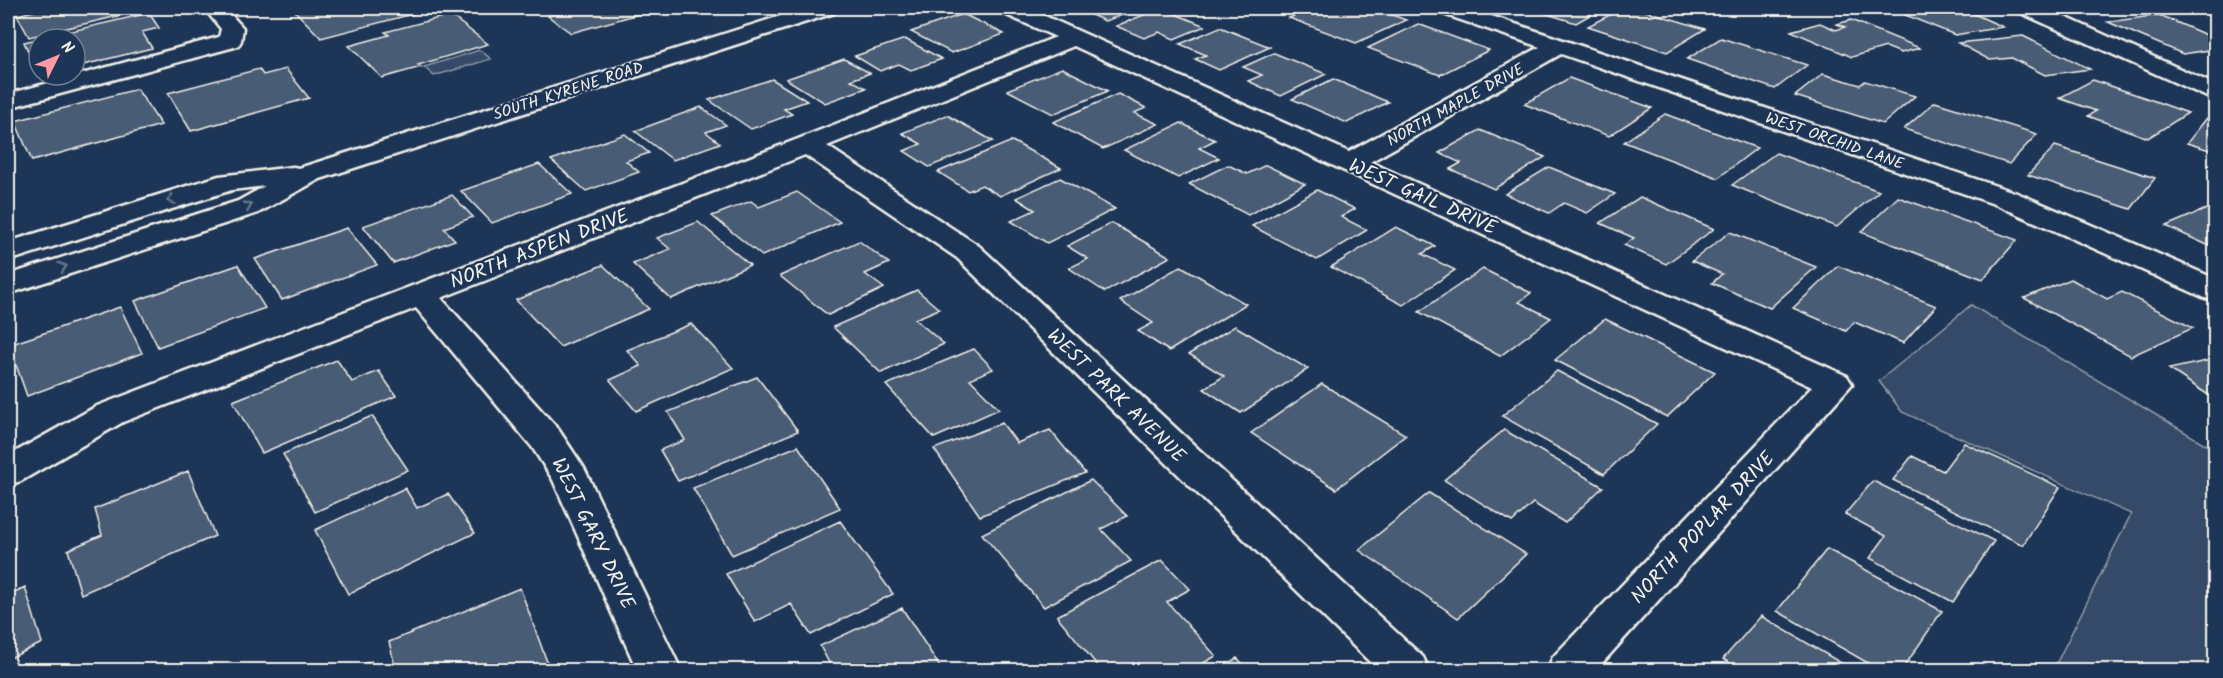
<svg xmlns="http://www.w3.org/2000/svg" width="2223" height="678" font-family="Kalam,sans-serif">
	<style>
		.green { fill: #354a67; stroke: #949ea8; stroke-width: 1.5 }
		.building { fill: #485b74; stroke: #f4f1e8; stroke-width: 1.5 }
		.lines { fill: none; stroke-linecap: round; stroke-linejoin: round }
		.street-casing { stroke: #f4f1e8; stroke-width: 5 }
		.secondary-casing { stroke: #f4f1e8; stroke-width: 5 }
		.street { fill: #1d3557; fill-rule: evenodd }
		.secondary { fill: #1d3557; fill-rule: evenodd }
		.oneway { stroke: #68778a }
		.labels { text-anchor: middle; stroke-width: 4.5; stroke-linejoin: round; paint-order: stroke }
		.far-street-label { font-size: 16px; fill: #f4f1e8; stroke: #1d3557 }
		.street-label { font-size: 20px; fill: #f4f1e8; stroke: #1d3557 }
	</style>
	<rect width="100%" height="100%" fill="#1d3557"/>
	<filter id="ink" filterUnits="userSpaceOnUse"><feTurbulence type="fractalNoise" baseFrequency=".0167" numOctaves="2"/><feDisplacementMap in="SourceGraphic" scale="12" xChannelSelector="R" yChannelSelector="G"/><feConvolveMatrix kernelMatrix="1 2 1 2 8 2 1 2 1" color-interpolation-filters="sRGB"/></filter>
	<g filter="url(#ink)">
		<path class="green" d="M480,50L491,59L434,76L424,67Z
			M1971,305L2215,450V670H2053L2131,514L1902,412L1879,381Z"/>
		<path class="building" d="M32,8H132L118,11L122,15L29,37L17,15L34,11Z
			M305,8H425L428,10L321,38L294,10Z
			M579,8H660L571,33L548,16Z
			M1081,8H1142L1105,21L1077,9Z
			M1161,8L1205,26L1174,39L1159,32L1144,38L1116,26Z
			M1313,8H1373L1406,20L1356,43L1289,18Z
			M1528,8H1602L1576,23Z
			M1623,8H1636L1705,29L1667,52L1588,26Z
			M1888,8H1973L1984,12L1974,14L2003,27L1955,35Z
			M2085,8H2145L2094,12Z
			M149,13L159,28L142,32L152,48L75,67V39H39V75H42L39,76L24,42Z
			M963,14L1004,34L952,53L911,32Z
			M450,15L488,44L418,65L421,67L382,78L349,46L389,35L385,32Z
			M2159,15L2216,39V49L2183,54L2108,22Z
			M1851,20L1920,48L1901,53L1886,47L1852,57L1791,31L1820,23L1836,30L1845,27L1837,24Z
			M1418,24L1489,50L1440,75L1368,48Z
			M1220,27L1270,47L1219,70L1195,59L1206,55L1180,44Z
			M2023,36L2090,69L2045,75L2012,58L1990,60L1958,43Z
			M1721,38L1807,65L1775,89L1687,59Z
			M905,39L942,59L911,70L899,64L880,71L855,56Z
			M1274,53L1326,74L1281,96L1248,81L1262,75L1243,67Z
			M844,59L870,73L851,80L866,88L825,103L786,79Z
			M1062,68L1108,91L1053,114L1007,90Z
			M259,69L263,75L286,69L309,98L191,131L168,93Z
			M1823,74L1860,85L1865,81L1915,96L1883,124L1795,96Z
			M1569,78L1652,108L1609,136L1524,104Z
			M772,79L807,101L784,109L792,114L751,129L709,100Z
			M1333,79L1388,102L1347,123L1292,99Z
			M2093,80L2146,98L2188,113L2148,138L2088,116L2096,111L2059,98Z
			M137,89L161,125L32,161L15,121Z
			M1118,94L1146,108L1134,113L1158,124L1103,149L1053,122Z
			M1935,102L2037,134L2009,164L1904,129Z
			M701,107L726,125L706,132L720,143L673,160L635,131Z
			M1665,114L1757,148L1718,178L1624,142Z
			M947,115L993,141L929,167L904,151L921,144L902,133Z
			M2207,118L2216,121V152L2187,143Z
			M1181,123L1215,140L1199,148L1219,158L1178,178L1124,150Z
			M1480,130L1545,157L1494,189L1450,169L1461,163L1439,153Z
			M625,134L649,153L626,161L639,172L586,191L551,160Z
			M1012,141L1061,168L1000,196L982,185L968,191L938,172Z
			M2055,146L2155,178L2131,209L2028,175Z
			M1776,153L1879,191L1837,227L1732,185Z
			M539,164L572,194L492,223L461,191Z
			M1228,165L1247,174L1266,165L1305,184L1248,215L1189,184Z
			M1549,167L1615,194L1587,213L1564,203L1549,213L1505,194Z
			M1060,178L1115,209L1047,243L1011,221L1035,210L1016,198Z
			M1317,190L1355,209L1341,217L1367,230L1317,260L1252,226Z
			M797,192L840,222L762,256L712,216L751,201L759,207Z
			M452,195L473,217L444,228L455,240L393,263L363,226Z
			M1640,197L1714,229L1666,264L1624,245L1634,238L1600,223Z
			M1898,197L2017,240L1983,279L1861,232Z
			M2216,205V249L2166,226Z
			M698,222L750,265L671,299L633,264L670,249L657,238Z
			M1112,223L1170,257L1105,292L1069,268L1088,259L1067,246Z
			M1396,227L1435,246L1422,254L1455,270L1403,305L1331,267Z
			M347,228L377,265L282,300L255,259Z
			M1730,232L1816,267L1770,308L1712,283L1722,274L1692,261Z
			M859,241L889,263L865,274L884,288L828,315L780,276Z
			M238,265L265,308L158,347L135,301Z
			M603,265L649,309L560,347L516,300Z
			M1181,266L1246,304L1169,351L1138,331L1153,323L1120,301Z
			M1838,266L1936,306L1903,343L1854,322L1846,331L1793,308Z
			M1483,269L1531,293L1519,302L1551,318L1500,356L1419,312Z
			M2071,279L2107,299L2122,292L2193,328L2131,356L2024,298Z
			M917,290L939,309L915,319L944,344L881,373L833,327Z
			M120,307L142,353L27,396L9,345Z
			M1605,319L1715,372L1667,417L1555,360Z
			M691,324L733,368L636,411L610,380L641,366L627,350Z
			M1235,326L1308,369L1241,413L1204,389L1224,376L1189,354Z
			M974,349L993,369L970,379L999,409L934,438L886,385Z
			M2216,359V400L2169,369Z
			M337,360L352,382L379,371L396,396L262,453L233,401Z
			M1557,371L1657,424L1604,474L1502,416Z
			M757,377L798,431L678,481L660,450L685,440L668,412Z
			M1322,384L1406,435L1336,489L1251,433Z
			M372,416L408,470L315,512L283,454Z
			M1002,423L1017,443L1050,430L1085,473L980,516L934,449Z
			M1504,430L1603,487L1565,523L1533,503L1512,522L1444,480Z
			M1964,443L2060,487L2023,545L1893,480L1912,456L1943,471Z
			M798,446L840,508L732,555L693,488Z
			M188,471L215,536L81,594L68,550L102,535L95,509Z
			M1091,480L1127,516L1101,529L1131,561L1044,607L982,534Z
			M1873,481L1994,541L1953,602L1870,558L1886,536L1845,514Z
			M405,488L417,508L448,494L475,533L348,594L315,530Z
			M1429,493L1526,554L1458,618L1359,550Z
			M840,521L893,594L811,635L791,604L755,622L726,574Z
			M1827,549L1942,611L1902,670H1880L1777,611Z
			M1162,560L1190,589L1167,602L1216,656L1191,670H1101L1057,616Z
			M25,587L42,643L8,659V595Z
			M520,588L550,670H396L389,642Z
			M902,608L942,670H833L820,646Z
			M1761,616L1853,670H1741L1723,659Z
			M1237,658L1249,670H1217Z
			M371,661L373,670H349Z"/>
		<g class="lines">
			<g class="street-casing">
				<path id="street" d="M204,8H225L243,28L241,41L238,46L8,108V94L219,37L221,29Z
					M1000,8H1027L1349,152L1540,47L1440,13L1437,8H1468L2017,193L2216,279V300L2205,298L1997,205L1561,54L1370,162L1847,376L1852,384L1596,670H1547L1553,657L1812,387L1074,46L827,146L979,246L1423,657L1429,670H1378L957,258L805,155L441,298L558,429L584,468L681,670H637L553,480L532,447L416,308L123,422L21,481L8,485V456L97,406L798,139L1056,37L1002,13Z
					M2018,8H2045L2216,85V101L2021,13Z"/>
			</g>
			<g class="secondary-casing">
				<path id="secondary" d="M806,8H837L834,13L320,179L258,213L8,294V275L238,201L265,186L232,190L8,261V242L219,176L293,167L299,168Z"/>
			</g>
			<use href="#street" class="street"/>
			<use href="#secondary" class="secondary"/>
		</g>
		<defs><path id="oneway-chevron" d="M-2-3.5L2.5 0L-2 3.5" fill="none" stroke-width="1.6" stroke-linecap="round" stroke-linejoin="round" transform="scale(1.5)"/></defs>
		<g class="oneway">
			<use href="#oneway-chevron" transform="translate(171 200) rotate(162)"/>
			<use href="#oneway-chevron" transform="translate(248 206) rotate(-24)"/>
			<use href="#oneway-chevron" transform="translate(63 267) rotate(-18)"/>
		</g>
	</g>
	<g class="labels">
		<g class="far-street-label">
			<text transform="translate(568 90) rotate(-18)" y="6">SOUTH KYRENE ROAD</text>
			<text transform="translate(1455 104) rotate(-29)" y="6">NORTH MAPLE DRIVE</text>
			<text transform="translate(1835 140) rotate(19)" y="6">WEST ORCHID LANE</text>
		</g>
		<g class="street-label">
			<text transform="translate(1423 196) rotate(24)" y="7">WEST GAIL DRIVE</text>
			<text transform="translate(539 248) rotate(-21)" y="7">NORTH ASPEN DRIVE</text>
			<text transform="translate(1117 395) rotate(44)" y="7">WEST PARK AVENUE</text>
			<text transform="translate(1702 527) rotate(-47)" y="7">NORTH POPLAR DRIVE</text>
			<text transform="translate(594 533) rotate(64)" y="7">WEST GARY DRIVE</text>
		</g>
	</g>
	<rect width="2223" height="678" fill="none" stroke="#1d3557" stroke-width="30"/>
	<rect x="15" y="15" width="2193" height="648" fill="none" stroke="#f4f1e8" stroke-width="2" filter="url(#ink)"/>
	<g transform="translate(57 57) rotate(47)"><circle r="28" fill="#1d3557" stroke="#738091" stroke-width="1.5"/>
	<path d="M0-4.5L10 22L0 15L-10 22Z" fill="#ff9aa2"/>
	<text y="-9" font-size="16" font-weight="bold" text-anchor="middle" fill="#f4f1e8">N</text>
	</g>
</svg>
